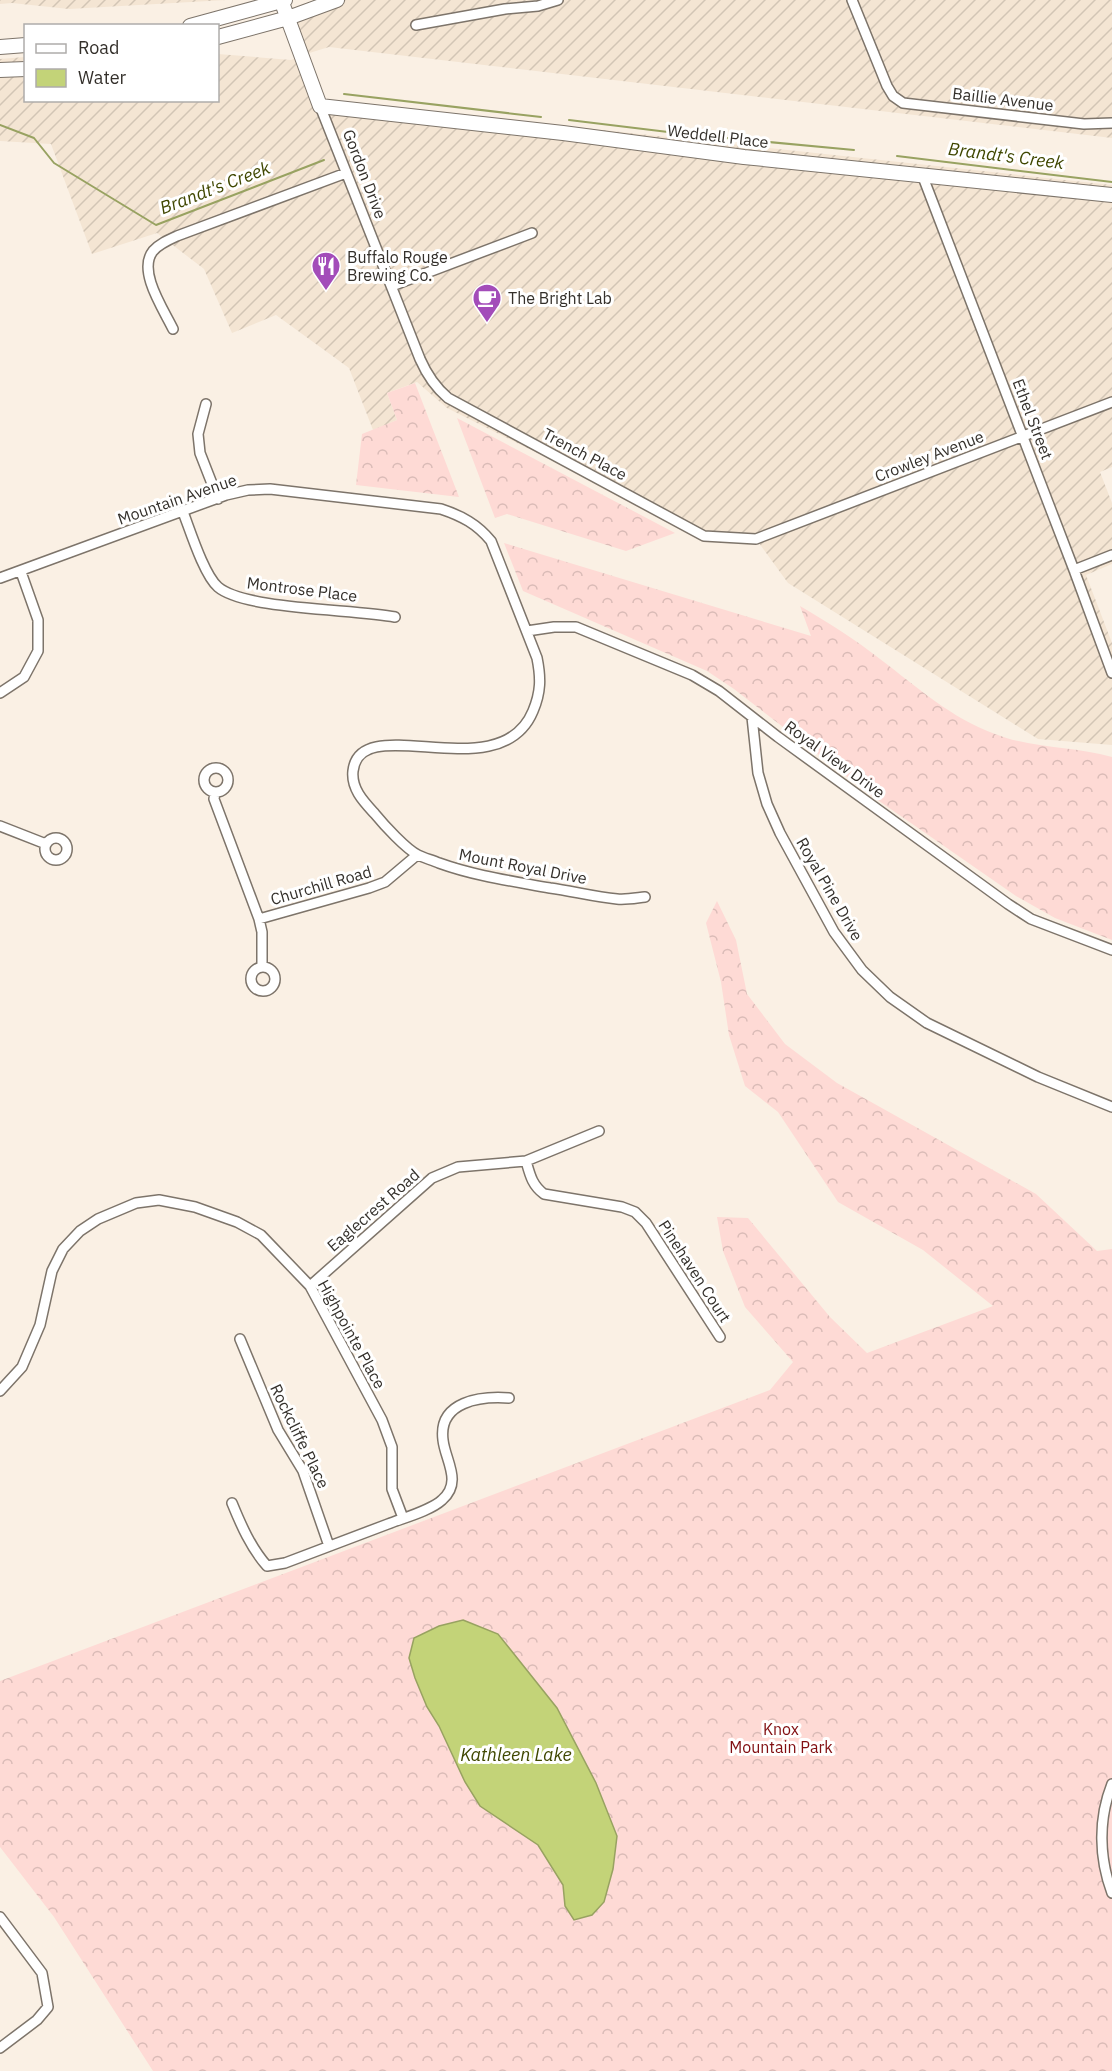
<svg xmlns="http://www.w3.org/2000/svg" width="1112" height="2071" font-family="'IBM Plex Sans',sans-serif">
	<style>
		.industrial { fill: url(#industrial-furrows) }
		.forest { fill: url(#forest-crowns) }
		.water { fill: #c3d378; stroke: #98a261; stroke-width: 1.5 }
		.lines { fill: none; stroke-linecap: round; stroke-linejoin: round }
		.stream { stroke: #98a261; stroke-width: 2 }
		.street-casing { stroke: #7d746a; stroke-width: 12 }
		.secondary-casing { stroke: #7d746a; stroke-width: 16 }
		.street { stroke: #fff; stroke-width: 9 }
		.secondary { stroke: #fff; stroke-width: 14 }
		.labels { text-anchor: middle; stroke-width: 6; stroke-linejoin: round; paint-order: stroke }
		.street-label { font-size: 16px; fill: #34302b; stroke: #fff }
		.poi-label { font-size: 16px; fill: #34302b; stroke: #fff; text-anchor: start }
		.park-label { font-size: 16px; fill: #810e11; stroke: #fff }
		.water-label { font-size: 18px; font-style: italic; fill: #3f4700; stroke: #fff }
	</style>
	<defs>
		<pattern id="industrial-furrows" width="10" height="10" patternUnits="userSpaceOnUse" patternTransform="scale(1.5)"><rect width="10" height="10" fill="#f4e5d3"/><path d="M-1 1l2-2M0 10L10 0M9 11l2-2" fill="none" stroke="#d2c5b5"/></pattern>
		<pattern id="forest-crowns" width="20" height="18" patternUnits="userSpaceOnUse" patternTransform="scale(1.5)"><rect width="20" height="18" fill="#fedad5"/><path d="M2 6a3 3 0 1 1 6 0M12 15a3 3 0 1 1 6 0" fill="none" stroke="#dabbb7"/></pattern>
	</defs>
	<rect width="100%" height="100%" fill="#faf0e4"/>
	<path class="industrial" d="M0,0H226L69,9L12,3L0,4Z
		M314,0H1112V138L329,47L306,54L324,100L1112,185V467L1100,472L1112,503V564L1086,575L1112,643V745L1038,739L788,583L756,539L704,536L447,408L417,382L387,393L397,420L373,430L349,368L276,315L232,333L204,269L157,233L92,254L51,144L0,141V59L25,57L26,100H218V54L291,60L306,54L290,9Z"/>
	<path class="forest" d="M415,383L459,497L356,485L362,434L397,420L387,393Z
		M457,418L675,533L626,551L507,514L495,518Z
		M504,543L811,636L800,606C827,622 855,639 880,659C917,687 951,718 995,734C1033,749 1073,746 1112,757V940L1055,918L1016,896L872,796L734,689L707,671L523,591Z
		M717,901L736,940L747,994L785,1044L837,1083L1036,1194L1097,1251L1112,1249V2071H153L54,1917L0,1847V1681L770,1390L793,1362L745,1307L723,1251L717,1217L748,1218L830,1317L867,1353L993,1306L923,1250L838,1202L778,1112L745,1086L729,1035L721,982L706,923Z"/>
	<path class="water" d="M463,1620L498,1634L557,1708L596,1783L617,1836L613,1869L604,1902L592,1915L574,1920L565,1906L563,1885L538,1845L480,1806L465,1782L439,1726L427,1707L415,1678L409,1658L414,1638L439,1626Z"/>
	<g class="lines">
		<path class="stream" d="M344,94L541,117
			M569,120L668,132
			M0,125L34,138L54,163L156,225L324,160
			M726,138L854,150
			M897,156L1112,182"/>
		<g class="street-casing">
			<path id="street" d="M852,0L887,86L893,96L903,103L1084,124L1112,123
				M416,25L505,9L538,6L558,0
				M320,106L420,359C427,375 435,387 448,398L704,536L756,539L1112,402
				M923,177L1074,570L1112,673
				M392,286L532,233
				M173,329C164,310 137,271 153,251C159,244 168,240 177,236L346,173
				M206,404L198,434L200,453L218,499
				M183,512C190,530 204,575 218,587C245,610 355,609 395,617
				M1074,570L1112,555
				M0,578L226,495L248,490L270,489L441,509C462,516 477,524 491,541L537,658C541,678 541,692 533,711C500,791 360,708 353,771C351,789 364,802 375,814C384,825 406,849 418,855C424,858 432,860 439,863C475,876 512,881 550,888C572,891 595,897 617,899C626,900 636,898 645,897
				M527,631L554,627H576L692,675L719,691L778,737L1008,904L1031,919L1112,950
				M0,693L24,677L38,651V620L21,572
				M752,717L758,773L767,804L780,833L834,932L862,970L890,997L927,1023L1038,1077L1112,1107
				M204 780a12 12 0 1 1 24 0a12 12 0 1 1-24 0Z
				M215,792L214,799L259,919L262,932V967
				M0,826L46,844
				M45 849a11 11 0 1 1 22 0a11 11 0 1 1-22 0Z
				M259,919L369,888L385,882L417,855
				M251 979a12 12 0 1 1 24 0a12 12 0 1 1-24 0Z
				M526,1161C530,1175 532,1185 544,1194L622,1207L635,1212L646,1223L720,1337
				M310,1286L432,1178L458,1167L526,1161L599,1131
				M240,1339L278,1430L303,1471L329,1546
				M0,1391L22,1367L40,1325L52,1271L63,1249L80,1231L98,1219L136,1203L159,1200L195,1207L237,1222L261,1235L310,1286L382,1420L392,1447V1489L403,1518
				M232,1503C241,1525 251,1548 267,1566L285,1563C320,1550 354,1537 388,1524C403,1518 430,1511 442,1500C463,1482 445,1460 443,1440C438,1401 481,1396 509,1398
				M1112,1784C1098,1819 1099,1858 1112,1893
				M0,1917L42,1973L48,2007L37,2020L0,2048"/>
		</g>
		<g class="secondary-casing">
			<path id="secondary" d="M281,0L320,106L563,133L744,157L1112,195
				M190,26L285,0
				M218,37L288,18L337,0
				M0,47L26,45
				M0,70L26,69"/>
		</g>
		<use href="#street" class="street"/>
		<use href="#secondary" class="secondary"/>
	</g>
	<defs>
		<g id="restaurant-pin" transform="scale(1.5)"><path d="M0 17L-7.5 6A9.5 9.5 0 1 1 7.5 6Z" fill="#a34cb9" stroke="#fff"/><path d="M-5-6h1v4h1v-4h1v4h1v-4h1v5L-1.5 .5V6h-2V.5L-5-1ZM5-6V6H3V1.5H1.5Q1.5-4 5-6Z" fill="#fff"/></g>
		<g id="cafe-pin" transform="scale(1.5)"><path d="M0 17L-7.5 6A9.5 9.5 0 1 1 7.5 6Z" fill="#a34cb9" stroke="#fff"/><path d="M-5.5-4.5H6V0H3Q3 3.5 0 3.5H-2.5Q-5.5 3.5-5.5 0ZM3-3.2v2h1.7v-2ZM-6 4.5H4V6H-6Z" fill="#fff"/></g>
	</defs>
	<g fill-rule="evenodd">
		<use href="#restaurant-pin" x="326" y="266"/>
		<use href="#cafe-pin" x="487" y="298"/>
	</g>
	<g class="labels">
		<g class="street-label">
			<text transform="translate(1003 99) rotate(7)" y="6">Baillie Avenue</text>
			<text transform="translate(718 136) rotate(7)" y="6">Weddell Place</text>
			<text transform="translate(365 174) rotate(69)" y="6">Gordon Drive</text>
			<text transform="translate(1033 419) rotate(69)" y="6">Ethel Street</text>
			<text transform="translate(585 454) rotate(28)" y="6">Trench Place</text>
			<text transform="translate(929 456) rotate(-21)" y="6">Crowley Avenue</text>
			<text transform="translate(177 499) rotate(-19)" y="6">Mountain Avenue</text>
			<text transform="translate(302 589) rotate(7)" y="6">Montrose Place</text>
			<text transform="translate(835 759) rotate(36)" y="6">Royal View Drive</text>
			<text transform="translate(523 866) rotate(11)" y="6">Mount Royal Drive</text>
			<text transform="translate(321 885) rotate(-16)" y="6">Churchill Road</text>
			<text transform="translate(830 889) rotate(60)" y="6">Royal Pine Drive</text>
			<text transform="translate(373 1210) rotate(-41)" y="6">Eaglecrest Road</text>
			<text transform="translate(695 1271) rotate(57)" y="6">Pinehaven Court</text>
			<text transform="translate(352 1334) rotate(61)" y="6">Highpointe Place</text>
			<text transform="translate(300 1436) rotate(64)" y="6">Rockcliffe Place</text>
		</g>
		<g class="poi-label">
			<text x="347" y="263">Buffalo Rouge<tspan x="347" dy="18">Brewing Co.</tspan></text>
			<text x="508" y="304">The Bright Lab</text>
		</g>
		<g class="park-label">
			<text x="781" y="1735">Knox<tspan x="781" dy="18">Mountain Park</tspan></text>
		</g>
		<g class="water-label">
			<text transform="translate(1006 156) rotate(7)" y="6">Brandt's Creek</text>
			<text transform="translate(215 188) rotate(-21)" y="6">Brandt's Creek</text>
			<text x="516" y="1761">Kathleen Lake</text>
		</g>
	</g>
	<rect x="24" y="24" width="195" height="78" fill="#ffffff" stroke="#aeacaa" stroke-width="1.5"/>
	<rect x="36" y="44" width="30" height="9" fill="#ffffff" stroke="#aeacaa" stroke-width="1.5"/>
	<text x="78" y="54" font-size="18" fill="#34302b">Road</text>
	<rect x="36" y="69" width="30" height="18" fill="#c3d378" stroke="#aeacaa" stroke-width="1.5"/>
	<text x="78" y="84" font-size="18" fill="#34302b">Water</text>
</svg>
